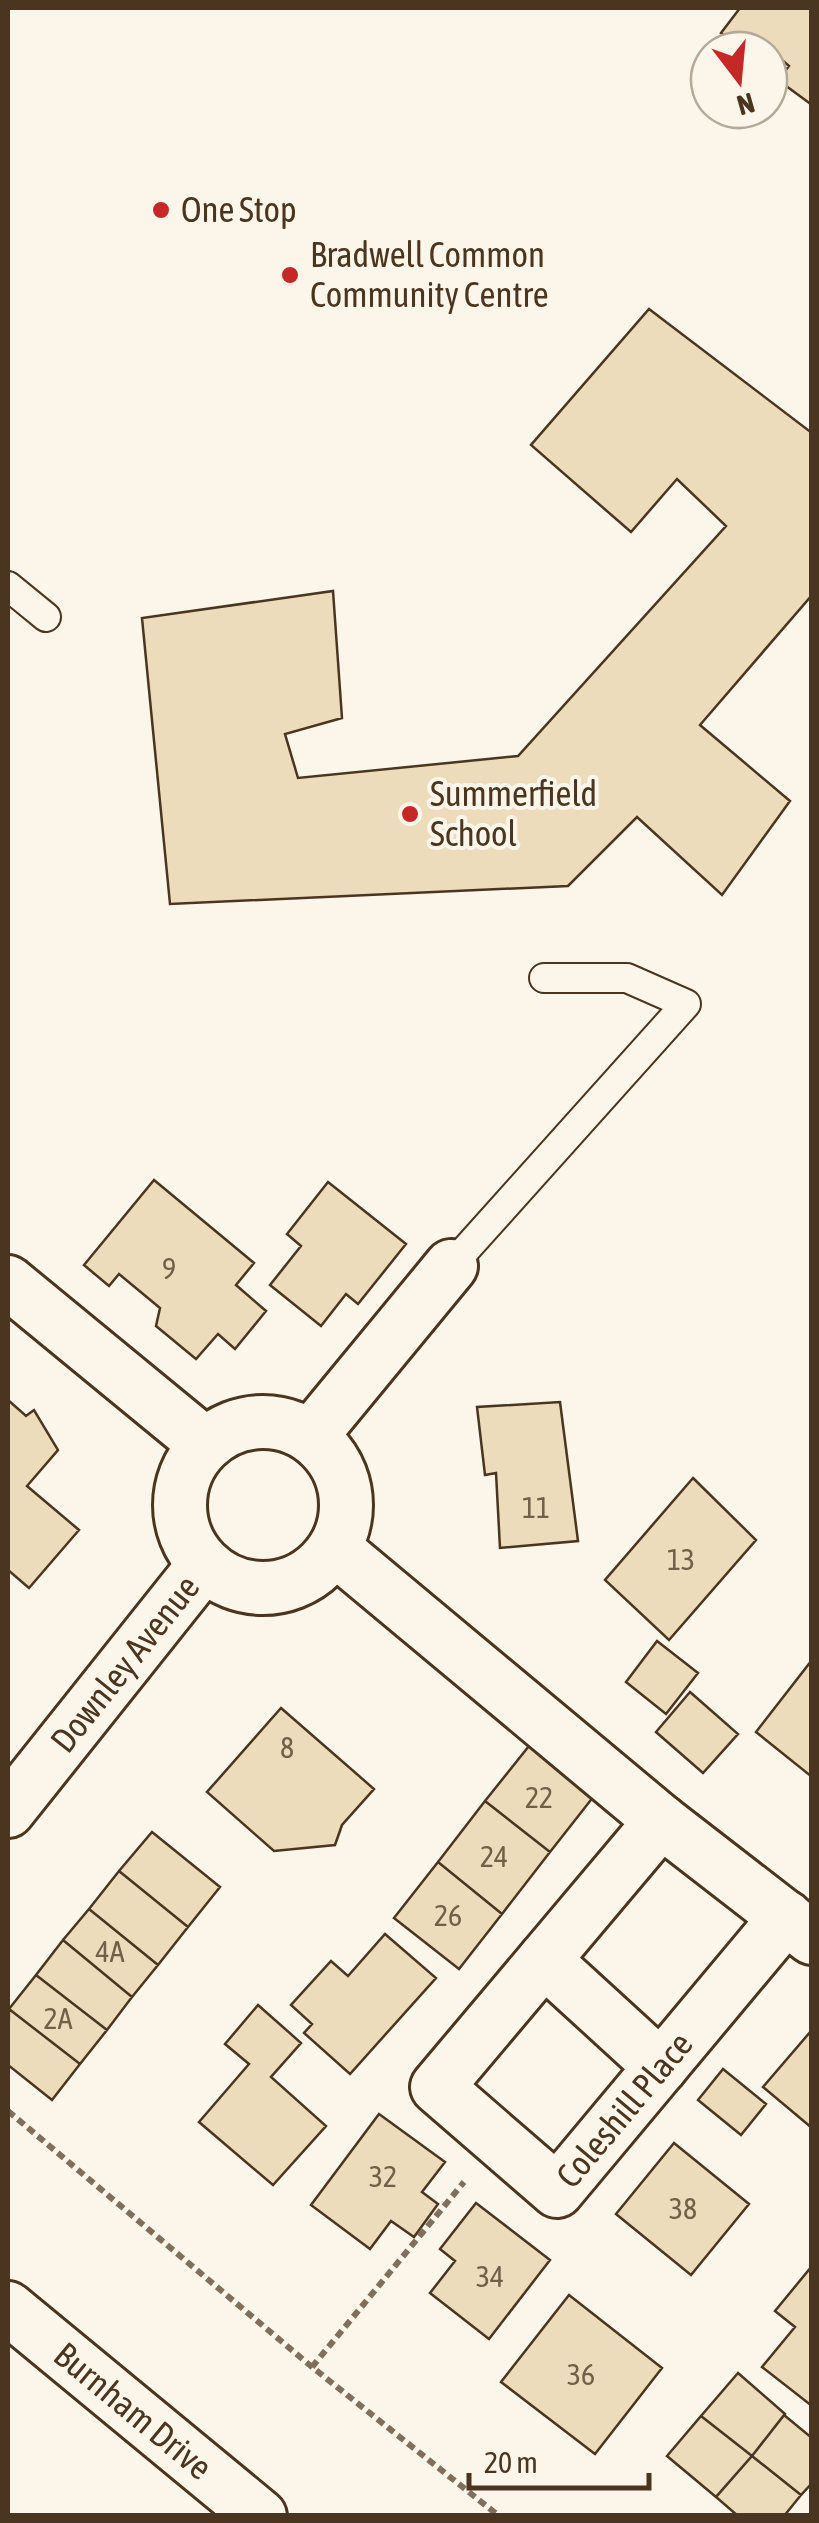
<svg xmlns="http://www.w3.org/2000/svg" width="819" height="2523" font-family="'Asap Condensed',sans-serif">
	<style>
		.building { fill: #ecdcbc; stroke: #4a3520; stroke-width: 2.5 }
		.lines { fill: none; stroke-linecap: round; stroke-linejoin: round }
		.lane-casing { stroke: #4a3520; stroke-width: 32 }
		.street-casing { stroke: #4a3520; stroke-width: 58 }
		.path { stroke: #7f6f5c; stroke-width: 6; stroke-dasharray: 8 5; stroke-linecap: butt }
		.lane { stroke: #fbf6e9; stroke-width: 28 }
		.street { stroke: #fbf6e9; stroke-width: 52 }
		.poi-dot { fill: #c62828; stroke: #fbf6e9; stroke-width: 4 }
		.labels { text-anchor: middle; stroke-width: 8; stroke-linejoin: round; paint-order: stroke }
		.number-label { font-size: 30px; fill: #725f47 }
		.poi-label { font-size: 35px; fill: #4a3520; stroke: #fbf6e9; text-anchor: start }
		.street-label { font-size: 35px; fill: #4a3520; stroke: #fbf6e9 }
	</style>
	<rect width="100%" height="100%" fill="#fbf6e9"/>
	<path class="building" d="M740,8H812V105L778,80L789,66L775,54L769,62V50H744L721,33Z
		M649,309L812,433V595L700,725L790,801L722,895L637,817L568,886L170,904L142,618L333,591L342,718L285,734L298,778L518,756L726,526L677,479L631,532L531,445Z
		M154,1180L254,1263L236,1285L266,1311L235,1349L218,1334L196,1359L156,1326L160,1308L119,1274L109,1286L84,1265Z
		M328,1182L406,1244L358,1304L346,1294L321,1326L270,1285L301,1246L287,1234Z
		M8,1400L26,1416L34,1410L58,1450L27,1486L79,1530L29,1588L8,1570Z
		M560,1402L578,1541L500,1548L496,1473L485,1475L477,1407Z
		M693,1478L756,1540L669,1640L605,1580Z
		M657,1641L698,1673L666,1714L626,1682Z
		M812,1660V1777L756,1732Z
		M690,1692L738,1734L703,1773L656,1732Z
		M281,1708L374,1789L342,1825L335,1845L274,1851L207,1792Z
		M529,1746L594,1796L550,1852L485,1801Z
		M485,1801L550,1852L502,1914L438,1862Z
		M152,1832L220,1887L188,1927L119,1871Z
		M438,1862L502,1914L459,1969L394,1918Z
		M119,1871L188,1927L158,1965L89,1909Z
		M89,1909L158,1965L132,1997L63,1940Z
		M385,1934L436,1978L350,2074L304,2033L312,2024L291,2005L331,1961L348,1976Z
		M63,1940L132,1997L107,2030L36,1975Z
		M36,1975L107,2030L80,2064L9,2009Z
		M258,2005L301,2043L271,2077L326,2126L273,2185L199,2122L249,2064L225,2044Z
		M9,2009L80,2064L52,2100L8,2065Z
		M811,2031L812,2032V2128L763,2087Z
		M723,2069L766,2104L741,2135L698,2100Z
		M379,2114L445,2162L422,2192L438,2204L414,2237L391,2221L370,2249L311,2205Z
		M674,2143L749,2204L691,2275L616,2214Z
		M476,2203L550,2260L489,2339L430,2293L455,2261L440,2249Z
		M812,2266V2406L762,2367L795,2327L775,2311Z
		M569,2295L662,2368L595,2454L501,2382Z
		M738,2373L785,2414L752,2456L701,2416Z
		M784,2415L812,2438V2483L801,2495L752,2456Z
		M701,2416L752,2456L716,2497L667,2456Z
		M752,2456L801,2495L784,2516H738L716,2497Z"/>
	<g class="lines">
		<g class="lane-casing">
			<path id="lane" d="M8,586L46,617
				M451,1266L686,1004L627,978H544"/>
		</g>
		<g class="street-casing">
			<g id="street">
				<path d="M8,1282L205,1444"/>
				<circle cx="263" cy="1505" r="83"/>
				<path d="M311,1436L451,1266"/>
				<path d="M335,1549L661,1821L812,1938"/>
				<path id="s1" d="M8,1811L204,1565"/>
				<path id="s2" d="M661,1821L437,2087L557,2191L786,1917"/>
				<path d="M544,1960L661,2067"/>
				<path id="s3" d="M8,2308L260,2516"/>
			</g>
		</g>
		<path class="path" d="M8,2111L312,2367L499,2516
			M312,2367L464,2182"/>
		<use href="#lane" class="lane"/>
		<use href="#street" class="street"/>
	</g>
	<g class="poi-dot">
		<circle cx="161" cy="210" r="10"/>
		<circle cx="290" cy="275" r="10"/>
		<circle cx="410" cy="814" r="10"/>
	</g>
	<g class="labels">
		<g class="number-label">
			<text x="169" y="1279">9</text>
			<text x="536" y="1518">11</text>
			<text x="681" y="1570">13</text>
			<text x="287" y="1758">8</text>
			<text x="539" y="1808">22</text>
			<text x="494" y="1867">24</text>
			<text x="448" y="1926">26</text>
			<text x="110" y="1962">4A</text>
			<text x="58" y="2029">2A</text>
			<text x="383" y="2187">32</text>
			<text x="683" y="2219">38</text>
			<text x="490" y="2287">34</text>
			<text x="581" y="2385">36</text>
		</g>
		<g class="poi-label">
			<text x="181" y="222">One Stop</text>
			<text x="310" y="267">Bradwell Common<tspan x="310" dy="40">Community Centre</tspan></text>
			<text x="430" y="806">Summerfield<tspan x="430" dy="40">School</tspan></text>
		</g>
		<g class="street-label">
			<text dy="12" stroke="none"><textPath href="#s1" startOffset="188">Downley Avenue</textPath></text>
			<text dy="12" stroke="none"><textPath href="#s2" startOffset="612">Coleshill Place</textPath></text>
			<text dy="12" stroke="none"><textPath href="#s3" startOffset="162">Burnham Drive</textPath></text>
		</g>
	</g>
	<rect width="819" height="2523" fill="none" stroke="#4a3520" stroke-width="20"/>
	<g transform="translate(739 80) rotate(164)"><circle r="48" fill="#fbf6e9" stroke="#b4a999" stroke-width="2.5"/>
	<path d="M0-8L18 38L0 25L-18 38Z" fill="#c62828"/>
	<text y="-15" font-size="28" font-weight="bold" text-anchor="middle" fill="#4a3520">N</text>
	</g>
	<path d="M469 2473v15h180v-15" fill="none" stroke="#4a3520" stroke-width="5"/>
	<text x="484" y="2473" font-size="30" fill="#4a3520" stroke="#fbf6e9" stroke-width="8" paint-order="stroke">20 m</text>
</svg>
